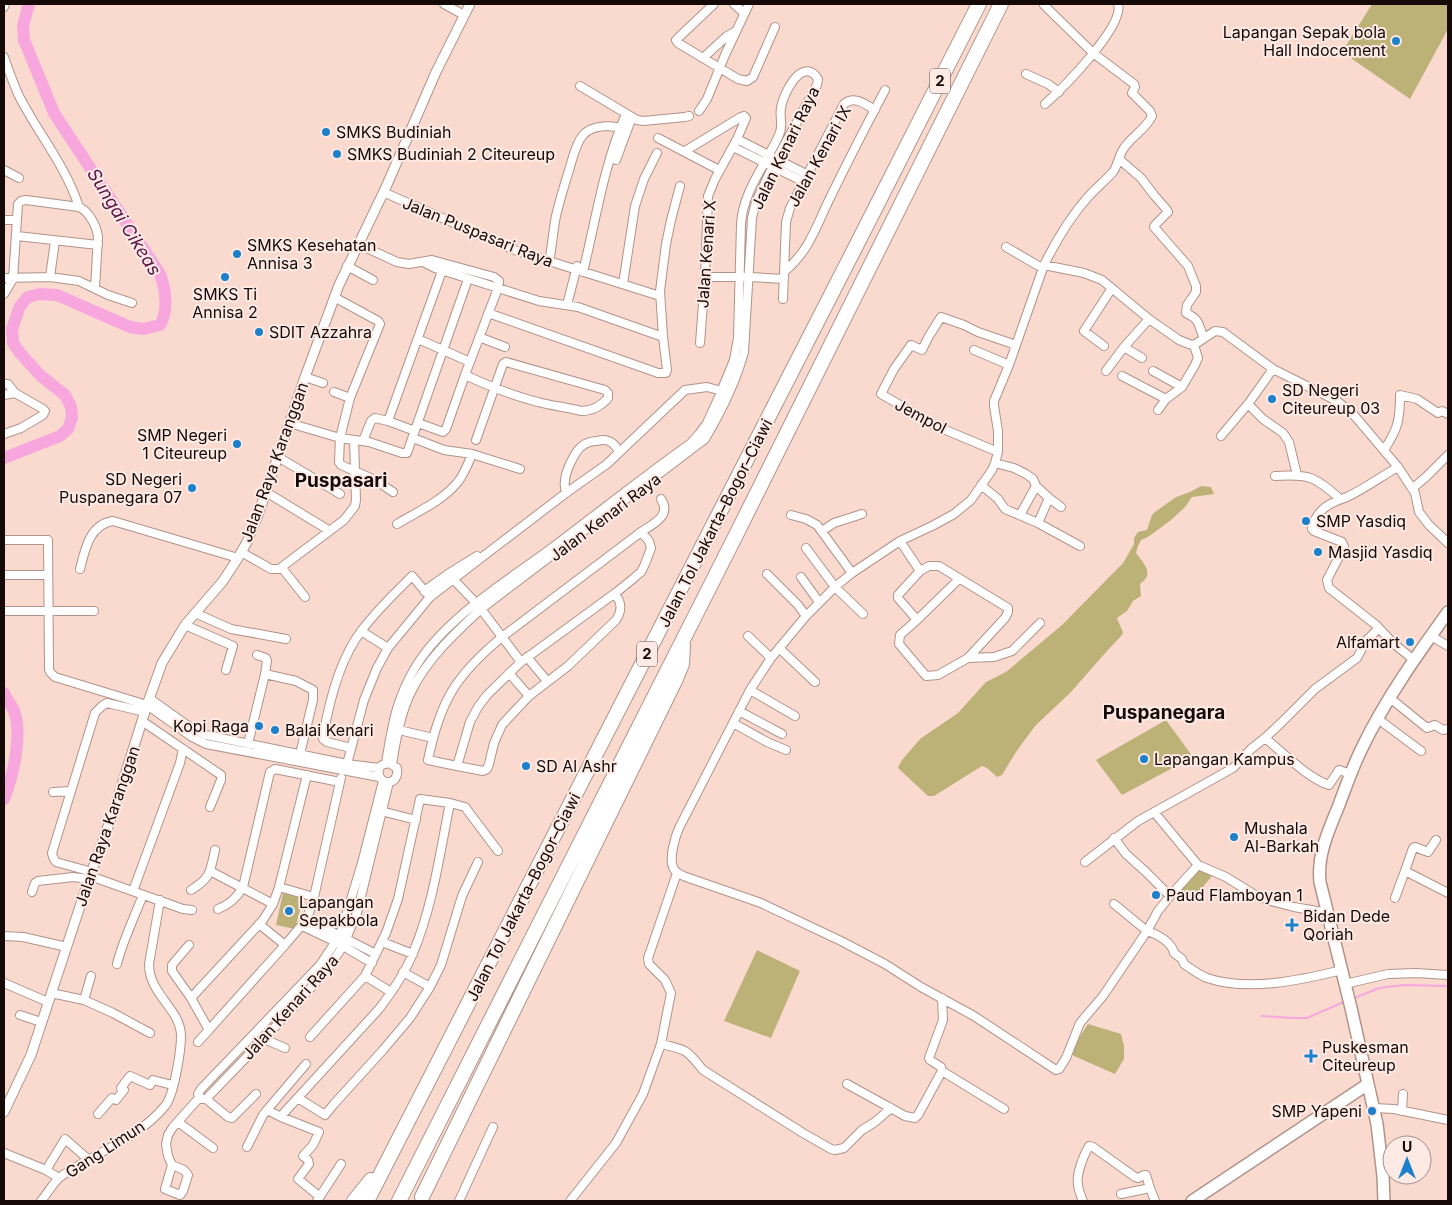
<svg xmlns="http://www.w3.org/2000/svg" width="1452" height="1205" font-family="Inter,sans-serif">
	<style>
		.green { fill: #bcb278 }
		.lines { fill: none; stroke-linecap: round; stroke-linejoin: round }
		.stream { stroke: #f7a6de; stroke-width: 2 }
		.river { stroke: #f7a6de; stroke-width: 12 }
		.minor-casing { stroke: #b19389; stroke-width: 10 }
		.tertiary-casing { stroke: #b19389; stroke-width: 11 }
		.primary-casing { stroke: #b19389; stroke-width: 14 }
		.motorway-casing { stroke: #b19389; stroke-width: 16 }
		.minor { stroke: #fff; stroke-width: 8 }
		.tertiary { stroke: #fff; stroke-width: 9 }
		.primary { stroke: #fff; stroke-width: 11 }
		.motorway { stroke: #fff; stroke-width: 14 }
		.poi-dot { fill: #1c80cb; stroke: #feeae4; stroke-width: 2 }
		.labels { text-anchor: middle; stroke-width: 4; stroke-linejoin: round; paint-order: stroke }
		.shield { fill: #feeae4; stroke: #5b4d49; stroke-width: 1 }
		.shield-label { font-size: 15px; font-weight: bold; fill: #150a07 }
		.poi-label { font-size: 16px; fill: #150a07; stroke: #feeae4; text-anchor: start }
		.street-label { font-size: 16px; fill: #150a07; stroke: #feeae4 }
		.water-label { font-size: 18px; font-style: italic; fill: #591349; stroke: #feeae4 }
		.quarter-label { font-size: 19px; font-weight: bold; fill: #150a07; stroke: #feeae4 }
	</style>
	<rect width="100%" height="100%" fill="#fadacf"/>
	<path class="green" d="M1372,4H1448V29L1410,99L1342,52Z
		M1201,486L1211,487L1214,494L1192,497L1185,507L1171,520L1148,537L1141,540L1138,546L1136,553C1144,564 1155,574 1140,584L1141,596L1133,601L1127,611L1117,618L1118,621L1123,632L1122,635L1107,651L1071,692L1035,726L1016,752L1002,775L997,777L987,768L982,766L934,796H928L899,769L898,767L902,760L920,739L958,713L986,682L1006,672L1062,625L1123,563L1134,544V538L1138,532L1147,530L1152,515L1155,512L1176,497L1190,492Z
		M1166,720L1193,757L1122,795L1096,760Z
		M1198,869L1212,876L1192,900L1177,894Z
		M283,893L303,898L295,929L276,925Z
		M757,950L800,971L771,1038L724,1021Z
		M1088,1024L1121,1034L1124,1046V1059L1115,1074L1074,1056L1070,1052Z"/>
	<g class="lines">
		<path class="stream" d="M1352,999L1379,988L1404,985L1448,986
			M1262,1016L1293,1018H1307L1346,1001"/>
		<path class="river" d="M4,458L60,436L68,429L72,417L71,407L65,395L41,376L20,353L13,343L12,329L20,306L28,297L40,294L57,295L130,327L143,329L160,325C169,309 166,291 160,274L54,113L24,40L23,26L29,4
			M4,693C7,700 13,707 15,714C22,737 13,777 4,799"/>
		<g class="minor-casing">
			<path id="minor" d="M444,4L464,15
				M714,4L678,38L676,40L678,43L738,79L747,81L753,77L775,27
				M734,4L744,13
				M4,7L5,4
				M4,57C8,69 13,82 18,94C37,132 66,166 79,207
				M703,58L727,36L736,31
				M1026,74L1048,84L1059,92
				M580,86L637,120L643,121L685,117L689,116
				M1045,104C1062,89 1125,26 1118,4
				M699,111L707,99L725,55L749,4
				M658,138L719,170
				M737,139L808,175
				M733,147L804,182
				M685,151L741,117L744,116L746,118L737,139L715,179L708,196L705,277L700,343
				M1119,159L1141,178L1154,195L1167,210L1168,212L1155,225L1154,227L1188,266L1196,286V292L1187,305L1186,313C1202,321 1197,324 1204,338
				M616,160L632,117
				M4,170L19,178
				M383,192L517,251L660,296
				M4,220H17
				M17,236L98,245
				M358,244L397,262L409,264L432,260L494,277L499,281L498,288L465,375L446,429L443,432L418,423
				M1006,247L1042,268
				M423,262L435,268L539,301L578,307L663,337
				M549,262C552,247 553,231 556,216C560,199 565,183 570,167C573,157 576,143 583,135C593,124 613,125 627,129
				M1044,265C1056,241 1070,217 1088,197C1096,188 1105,181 1113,172C1118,165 1119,155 1124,148C1132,136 1146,129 1152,116L1150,111L1132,93L1135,87L1134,84L1093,53L1044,5
				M347,266L373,280
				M785,271C809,251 816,227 829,200C847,163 866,126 885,90
				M583,272C596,219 604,164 626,114
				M50,277L55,241
				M705,277H749L784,279
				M4,278L50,277L79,281L108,295L132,303
				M623,284L635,206L644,179L657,153
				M4,294L13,279L18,204L21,201L26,200L79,207C89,211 97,227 98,237L95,288
				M334,297L378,321L380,324L350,398L340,438L339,462L341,465L375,480L393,492
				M783,299L786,222L790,208L844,104C854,95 865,104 875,110
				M567,305L577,266
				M488,313L658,373H666L667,370L663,337L660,291L666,244L671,220L680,186
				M479,337L505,347
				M418,339L470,362
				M1104,346L1084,331L1112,288
				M1124,347L1142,358
				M974,350L1009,365
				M1106,371L1124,347L1149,319
				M1153,371L1182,387
				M465,375C489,386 513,396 538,402C552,406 567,407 581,411C592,411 601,406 608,398V393L605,390L506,362L503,364L476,440
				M1122,376L1166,399
				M305,377L323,383
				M4,384H8L15,393
				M334,392L350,398
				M4,395L15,393L43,409L45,411L43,415L21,428L4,434
				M1248,404L1263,419L1283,433L1289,442L1297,475
				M1158,410L1166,399L1182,387L1195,365L1198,358L1194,345
				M388,421L442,271
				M289,423L340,438L369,442L402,453H407L468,279
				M1221,436L1248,404L1273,369
				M413,438L444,450L472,454L520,469
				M363,441L371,421L375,418L388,421L415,431
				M1384,450C1398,429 1400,420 1400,395L1417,399L1438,413L1442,411L1448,414
				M998,452L936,426L881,394L894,369L911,345L922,350L929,336L941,317L964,325L978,332L1016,345
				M278,457L340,494
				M995,463L1014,468L1026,474L1033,479L1036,486L1049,498L1038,523L1080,546
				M1398,467C1382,476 1364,489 1347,497C1339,500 1331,502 1323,509C1318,514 1313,522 1312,529L1314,531L1342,542L1344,547L1327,580L1329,588L1376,625L1393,643L1414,660
				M1275,476C1308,474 1315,476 1340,499
				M981,485L998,499L1005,509L1038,523
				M1413,488L1427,476L1448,455
				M266,492L330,531
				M566,493C565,489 564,485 565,481C565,472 575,451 582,446C586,443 592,441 597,441C608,438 614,442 619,452
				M1049,498L1061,507
				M791,515L806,519L817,525L852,573
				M1020,515L1036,486
				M397,524C417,512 442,501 457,483C464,475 468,464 472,454
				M822,531L834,523L862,514
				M641,532L649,541L651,548L645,564L641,572L634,578L618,591L521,662L487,695L478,707L470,722L457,766L428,760C440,701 456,675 502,637L641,532C653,524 672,516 661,499
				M4,540H48L49,669L50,672L55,677L147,705L192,737L206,744L379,777
				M900,541L920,571L929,566H939L1008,608V612L1005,618L968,658
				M806,548L835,587L863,614
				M241,552L271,569H279L344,520L355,506L356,500L354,440
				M282,568L305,597
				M80,569C85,549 90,524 113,521L238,558
				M767,574L798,605L806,616
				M4,575H48
				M451,577L476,603
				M801,577L819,602
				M959,579L917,620L900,635L899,644L926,676L938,675L968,658L994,657L1012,651L1040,623
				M424,591L448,574L477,556
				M481,609L521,662
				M4,611H94
				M195,613L231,629L286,639
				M917,620L898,598V595L920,571
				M185,625L233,646L226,670
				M361,631L388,648
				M748,636L771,658
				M1431,636L1448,646
				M779,648L815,682
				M257,655L266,658L267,661L265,674
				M527,657L547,681
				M509,673L529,696
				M750,690L795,716
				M149,698L187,725L206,735L347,764L379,768L382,765L389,763L397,768C400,788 375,786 379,768
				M1390,698L1427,728L1435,725L1443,730L1448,729
				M739,711L782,734
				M1378,719L1421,751
				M142,721L221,775V780L210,807
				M733,723L767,742L786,750
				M399,730L433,738
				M1265,738C1282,752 1309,779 1329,785L1339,770L1345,772L1350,777
				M248,744L265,674L296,681L313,690V700L300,754
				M351,748L327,742L323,739V737C329,702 340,658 362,630C377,610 395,593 412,576L430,597
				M386,763C392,726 396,699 416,666C446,618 504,583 549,550C597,514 643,477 691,443L699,434L707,423L718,399L734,360L738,338L741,224C743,191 766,164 779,135C784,124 779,118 781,108C783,94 802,55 818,79L817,85L773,166L756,202L752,218L744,352C736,382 721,412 705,439L481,609C454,634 427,659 411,692C400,715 396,740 392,764
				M347,764L364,700L377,668L388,648L430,597L566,493L607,464L685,390L707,387L722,391
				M457,766L483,771L487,769L489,764L494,743L502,725L513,713L529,696L568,666L616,620C622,611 622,601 614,594
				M383,781L362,863L340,935L320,965L201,1089L198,1094L201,1099H206L264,1039L327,970L343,946L357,913L389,782
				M53,792L71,791
				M381,811L416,820
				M1154,812L1198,865L1226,877L1255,895L1271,901L1294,907L1328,913
				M1114,838L1126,854L1146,872L1170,896
				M1436,840L1428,852L1415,847L1413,848L1405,871L1448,893
				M1085,862L1138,821L1233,768L1251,749L1265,738L1282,722L1315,689L1357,658L1366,641L1379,628
				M1198,865L1170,896L1158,911L1147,931L1103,996L1080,1023L1066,1058L1059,1069L1056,1070L974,1016L921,987L885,964L841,941L761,903L686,877C681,875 675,873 673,867C669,858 675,837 679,828L750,690L771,658L806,616L835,587L852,573L900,541L934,525L954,514L971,500L992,470L995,463L998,452V431L994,406V401L1009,365L1044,265L1084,273L1102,280L1149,319L1179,340L1189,344L1194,345L1215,331L1223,332L1273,369L1337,401L1353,414L1398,467L1415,493L1419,512L1429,525L1448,543
				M210,871L273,904
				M92,872L56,862L53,857L52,853L95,713L102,706L107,703L145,712
				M90,876L183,909L192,910
				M279,887L314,897
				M191,890C211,878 210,872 215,850
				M133,891L180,763L183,749
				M32,892L35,883L38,881L73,877L89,879
				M1395,898L1405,871
				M1114,904L1147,931C1157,934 1172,942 1174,953L1182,959L1184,964C1191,969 1199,975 1207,978C1249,992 1301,980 1342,970
				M218,909C230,904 237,898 243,887L270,772L275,769L340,782L341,778
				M307,919L376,954
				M259,924L285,945
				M302,926L336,942L372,963
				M4,936L23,937L67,947
				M382,942L413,954
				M189,945L172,965V971L191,998L209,1030
				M117,964C123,940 134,918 143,895
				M403,972L430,987
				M365,976L391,992
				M4,983L48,1002
				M1345,984L1388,974L1416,973L1448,975
				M51,993L84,1000L113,1013L150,1033
				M191,998L263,920L273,904L279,887L307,775
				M84,1000L91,976
				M20,1015L41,1022
				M310,1037L365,976L386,933L398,899L420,799L450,803L465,807L498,851
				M264,1039L285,1048
				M198,1042L285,945L307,919L314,897L340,782
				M661,1044C687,1050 686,1049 703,1070L803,1133L831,1149L835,1150L844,1148L862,1130L875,1122L891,1108
				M942,1071L1004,1109
				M847,1084L905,1116L915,1118L918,1115L942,1071L941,1067L930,1060L929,1058L943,1020L942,998
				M298,1098L325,1115L334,1104L383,1050L410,1018L430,987L441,965L462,896L478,862
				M206,1099L228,1117L232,1118L256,1094
				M1374,1108L1394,1109L1448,1120
				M267,1110L306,1064
				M1402,1111L1403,1094
				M98,1114L112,1098L116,1100L124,1090L121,1088L130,1076L150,1085L153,1080L172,1085
				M282,1115L379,1009C392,992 405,973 413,953C433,906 440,852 450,803
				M178,1122L213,1148
				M247,1147L263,1115L267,1110L281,1117L319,1132L313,1145L303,1156L308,1160L309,1164L298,1179L320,1197
				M4,1153L46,1170L59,1178
				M172,1165L184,1170L188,1175L183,1191L180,1195L165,1189Z
				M172,1165L168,1156L166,1144L168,1135L173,1127L199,1098
				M46,1170L65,1139L89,1160
				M1121,1194L1150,1188L1155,1201
				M41,1201C47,1194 53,1183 60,1177C94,1153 138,1139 165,1106C174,1096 181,1050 181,1036C181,1009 149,995 149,964L160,900
				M317,1201L341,1164
				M459,1201L493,1127
				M570,1201L616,1143L643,1094L661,1044L671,993L665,980L649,964L648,958L677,873
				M1083,1201C1076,1185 1076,1178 1082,1161C1084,1156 1086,1151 1089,1146L1093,1147L1135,1177L1138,1178L1144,1175H1146L1150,1188"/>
		</g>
		<g class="tertiary-casing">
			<path id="tertiary" d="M4,1112L31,1055L89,879L115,807L147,705L162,663L185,625L223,581L238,558L248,540L258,515L305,377L339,285L386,187L436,72L470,4"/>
		</g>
		<g class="primary-casing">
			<path id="primary" d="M1192,1201L1368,1084
				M1384,1201L1383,1176L1377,1124L1351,1008L1320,882C1317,854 1329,830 1339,805C1346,786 1353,766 1362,748C1385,700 1417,655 1448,612"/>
		</g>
		<g class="motorway-casing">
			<path id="motorway" d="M422,1197L675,681L682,664L683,645
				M354,1201L371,1180
				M367,1201L854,250L979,4
				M399,1201L735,537L1001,4"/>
		</g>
		<use href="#minor" class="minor"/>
		<use href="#tertiary" class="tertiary"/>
		<use href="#primary" class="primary"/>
		<use href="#motorway" class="motorway"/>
	</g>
	<g class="poi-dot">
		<circle cx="1396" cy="41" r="5"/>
		<circle cx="326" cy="132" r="5"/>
		<circle cx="337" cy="154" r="5"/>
		<circle cx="237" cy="254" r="5"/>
		<circle cx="225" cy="277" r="5"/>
		<circle cx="259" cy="332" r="5"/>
		<circle cx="1272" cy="399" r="5"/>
		<circle cx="237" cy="444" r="5"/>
		<circle cx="192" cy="488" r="5"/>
		<circle cx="1306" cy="521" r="5"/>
		<circle cx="1318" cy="552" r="5"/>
		<circle cx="1410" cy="642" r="5"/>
		<circle cx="259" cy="726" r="5"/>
		<circle cx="275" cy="730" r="5"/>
		<circle cx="1144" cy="759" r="5"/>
		<circle cx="526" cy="766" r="5"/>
		<circle cx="1234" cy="837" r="5"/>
		<circle cx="1156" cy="895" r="5"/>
		<circle cx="289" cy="911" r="5"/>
		<path d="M1289.5 917.5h5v5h5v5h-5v5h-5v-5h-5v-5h5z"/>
		<path d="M1308.5 1048.5h5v5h5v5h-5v5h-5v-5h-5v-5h5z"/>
		<circle cx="1372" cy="1111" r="5"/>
	</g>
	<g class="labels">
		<g class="shield">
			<rect x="930" y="68.5" width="20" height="25" rx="4"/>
			<rect x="637" y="641.5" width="20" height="25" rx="4"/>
		</g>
		<g class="shield-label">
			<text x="940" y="86">2</text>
			<text x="647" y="659">2</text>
		</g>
		<g class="poi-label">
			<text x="1386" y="38" text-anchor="end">Lapangan Sepak bola<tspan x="1386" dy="18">Hall Indocement</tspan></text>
			<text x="336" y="138">SMKS Budiniah</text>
			<text x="347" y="160">SMKS Budiniah 2 Citeureup</text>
			<text x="247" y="251">SMKS Kesehatan<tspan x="247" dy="18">Annisa 3</tspan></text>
			<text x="225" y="300" text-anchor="middle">SMKS Ti<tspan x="225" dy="18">Annisa 2</tspan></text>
			<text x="269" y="338">SDIT Azzahra</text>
			<text x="1282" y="396">SD Negeri<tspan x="1282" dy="18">Citeureup 03</tspan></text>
			<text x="227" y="441" text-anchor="end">SMP Negeri<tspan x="227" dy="18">1 Citeureup</tspan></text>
			<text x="182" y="485" text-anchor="end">SD Negeri<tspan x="182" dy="18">Puspanegara 07</tspan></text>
			<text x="1316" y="527">SMP Yasdiq</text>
			<text x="1328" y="558">Masjid Yasdiq</text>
			<text x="1400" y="648" text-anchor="end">Alfamart</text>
			<text x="249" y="732" text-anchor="end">Kopi Raga</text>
			<text x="285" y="736">Balai Kenari</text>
			<text x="1154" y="765">Lapangan Kampus</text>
			<text x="536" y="772">SD Al Ashr</text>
			<text x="1244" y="834">Mushala<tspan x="1244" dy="18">Al-Barkah</tspan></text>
			<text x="1166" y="901">Paud Flamboyan 1</text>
			<text x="299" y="908">Lapangan<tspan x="299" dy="18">Sepakbola</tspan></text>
			<text x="1303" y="922">Bidan Dede<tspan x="1303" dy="18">Qoriah</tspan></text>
			<text x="1322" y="1053">Puskesman<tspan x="1322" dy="18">Citeureup</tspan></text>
			<text x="1362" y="1117" text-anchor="end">SMP Yapeni</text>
		</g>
		<g class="street-label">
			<text transform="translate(785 148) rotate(-64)" y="6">Jalan Kenari Raya</text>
			<text transform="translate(819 156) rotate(-61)" y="6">Jalan Kenari IX</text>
			<text transform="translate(478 232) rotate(22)" y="6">Jalan Puspasari Raya</text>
			<text transform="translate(706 254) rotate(-86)" y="6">Jalan Kenari X</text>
			<text transform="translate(921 416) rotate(28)" y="6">Jempol</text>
			<text transform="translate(274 462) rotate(-70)" y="6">Jalan Raya Karanggan</text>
			<text transform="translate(605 517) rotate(-37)" y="6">Jalan Kenari Raya</text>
			<text transform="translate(715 523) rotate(-63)" y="6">Jalan Tol Jakarta–Bogor–Ciawi</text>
			<text transform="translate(107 826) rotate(-71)" y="6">Jalan Raya Karanggan</text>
			<text transform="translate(523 897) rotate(-63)" y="6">Jalan Tol Jakarta–Bogor–Ciawi</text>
			<text transform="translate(290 1007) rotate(-48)" y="6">Jalan Kenari Raya</text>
			<text transform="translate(105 1149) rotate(-33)" y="6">Gang Limun</text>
		</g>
		<g class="water-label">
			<text transform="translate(124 222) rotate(58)" y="6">Sungai Cikeas</text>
		</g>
		<g class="quarter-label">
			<text x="341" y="487">Puspasari</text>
			<text x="1164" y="719">Puspanegara</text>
		</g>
	</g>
	<rect width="1452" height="1205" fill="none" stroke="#150a07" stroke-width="10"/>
	<g transform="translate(1407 1160)"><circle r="24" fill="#feeae4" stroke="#a1908c"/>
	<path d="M0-4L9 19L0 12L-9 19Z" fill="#1c80cb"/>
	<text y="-8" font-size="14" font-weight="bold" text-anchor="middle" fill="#150a07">U</text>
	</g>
</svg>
